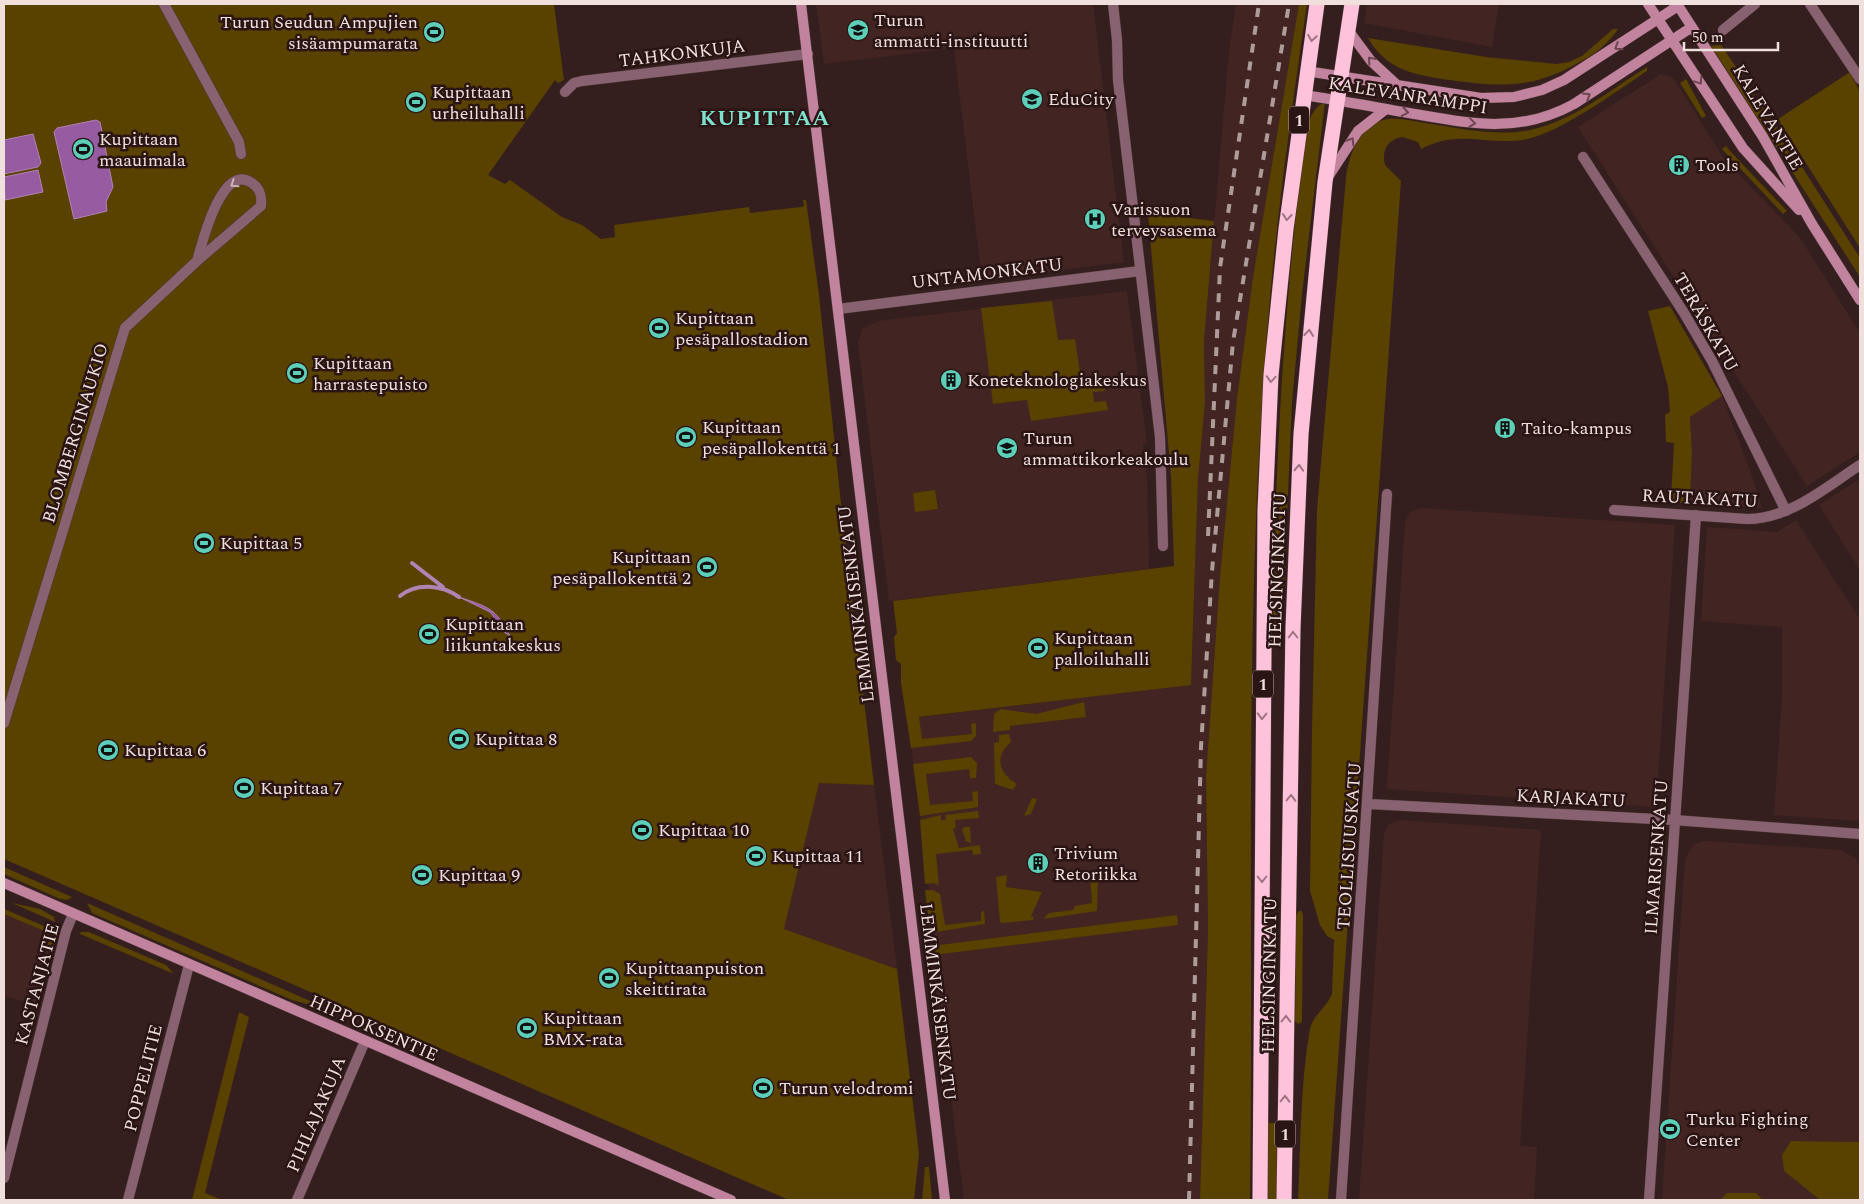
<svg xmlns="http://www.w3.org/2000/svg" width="1864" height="1204" font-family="Spectral,serif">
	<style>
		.built { fill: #422523 }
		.green { fill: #594100 }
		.water { fill: #965ba1; stroke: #b183b3 }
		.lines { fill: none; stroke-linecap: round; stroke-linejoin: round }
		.stream { stroke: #b183b3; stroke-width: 4 }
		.street-casing { stroke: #4f3a39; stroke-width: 11 }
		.secondary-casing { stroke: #4f3a39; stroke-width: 11 }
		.highway-casing { stroke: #4f3a39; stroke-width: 16 }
		.street { stroke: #896272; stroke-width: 10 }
		.secondary { stroke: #c1839e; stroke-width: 10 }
		.highway { stroke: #fec3db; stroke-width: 15 }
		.rail { stroke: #ad9c9a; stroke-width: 4; stroke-dasharray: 9 9; stroke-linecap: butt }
		.oneway { stroke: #9f7581 }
		.oneway2 { stroke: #6e4652 }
		.oneway3 { stroke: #cbb4b8 }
		.labels { text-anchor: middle; stroke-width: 5; stroke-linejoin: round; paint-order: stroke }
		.shield { fill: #2a1514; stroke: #b4a3a1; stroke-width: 1 }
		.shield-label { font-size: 16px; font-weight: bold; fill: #efe0de }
		.poi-label { font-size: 18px; fill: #efe0de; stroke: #2a1514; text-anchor: start }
		.street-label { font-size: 18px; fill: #efe0de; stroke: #2a1514 }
		.district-label { font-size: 22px; font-weight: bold; letter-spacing: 1px; fill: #7ee2ce; stroke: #2a1514 }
	</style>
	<rect width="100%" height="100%" fill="#351f1e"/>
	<path class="built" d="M816,4H1093L1124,262L982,280L954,48L824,64Z
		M1236,4H1299L1253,277L1237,398L1220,576L1206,777L1208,931L1200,1200H964L933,955L937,954L908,719L1191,684L1198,479L1205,403L1204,342L1229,51Z
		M1367,4H1499L1492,47L1364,23Z
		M1661,74L1673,78L1725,160L1800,238L1860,333V452L1807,486L1578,127Z
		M1127,291L1147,443L1143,444L1147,476L1149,569L889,601L858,343L862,329L878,321Z
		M1722,396L1752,476L1762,508L1690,503L1692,452L1690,417Z
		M1860,479V570L1819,505Z
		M1421,508L1675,525L1656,807L1387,789L1405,522L1410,512Z
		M1796,520L1860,620V821L1774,815L1782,697V627L1701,621L1707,527L1777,532Z
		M819,782L874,785L897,969L784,929Z
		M1400,820L1541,830L1520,1146L1537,1147L1534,1200H1359L1384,834L1389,824Z
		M1705,841L1841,850L1856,859L1860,866V1142L1791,1141L1782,1155L1784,1171L1820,1200H1763L1756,1193H1727L1720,1200H1662L1685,859L1694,844Z
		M4,914L46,932L44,944L53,948L55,945L38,1005L4,996Z"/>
	<path class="green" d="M4,4H554L564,80L558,83L555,80L488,175L505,184L510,180L562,217L582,225L601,239L615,237L614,225L749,207L750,213L801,207L804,206L803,200H806L819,295L842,513L874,785L819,783L784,929L897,969L919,1154L914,1200H789L4,859Z
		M1299,4H1307C1289,127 1272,250 1264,375C1244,649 1254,925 1250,1200H1200L1208,931L1206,777L1220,576L1237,398L1253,277Z
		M1613,29H1618C1608,44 1594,55 1578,63C1532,89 1500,87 1449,80C1415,75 1386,70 1368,38L1486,57L1556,64L1569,62L1582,56Z
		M1721,45L1774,123L1860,258V277L1711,46Z
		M1647,67V71C1617,91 1557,135 1523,140C1484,145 1459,129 1421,149L1418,142L1402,137C1388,139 1381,151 1385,165L1401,181L1328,1200H1298C1301,1143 1300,1085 1310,1029C1313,1015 1327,1007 1332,994L1334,940L1327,936L1320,925L1310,891L1312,730L1317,509L1346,177C1349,156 1358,129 1380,121C1394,116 1411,121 1425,123C1460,128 1495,137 1530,130C1573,121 1610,90 1647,67Z
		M1850,72L1860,92V248L1778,119Z
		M1686,79L1706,116L1702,118L1680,83Z
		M1325,102L1302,294L1292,402L1282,631H1273C1275,462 1284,293 1307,125C1311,116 1315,106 1325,102Z
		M1726,146L1730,151L1787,211L1783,214L1722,149Z
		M1148,213L1214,221L1204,342L1205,403L1198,479L1191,685L919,717L922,739L972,734L971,724L976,723V736L971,741L911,748L901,683V664L896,660L894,637L897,633L893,601L1174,566L1171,477Z
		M1052,301L1058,340L1075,339L1081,379L1103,376L1105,391L1093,392L1094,402L1106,401L1108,410L1031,421L1027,400L993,404L981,308Z
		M1670,306L1722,396L1690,417L1692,452L1690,503L1673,502L1671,500L1674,443L1666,442L1665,415L1670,412L1668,387L1648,311Z
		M935,490L938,509L915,512L913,493Z
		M1084,702L1086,717L1010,726V730L993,732L994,714L1001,709L1036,714Z
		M1009,734L1011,742C994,757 998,772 1017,784L1013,790L995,784L994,743L999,742V735Z
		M971,757L977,763L976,778H970L969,769L926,774L930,805L973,801L972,792L978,791V807L920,816L913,764Z
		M1032,798L1037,799L1031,814L1024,816Z
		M978,811L979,818L955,820L956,828L953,829L959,848L980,845L981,854L973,855L972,850L936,854L939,886L934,883L925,884L920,820L941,815V820H946L945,815Z
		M964,827H970L971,843L966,841L962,830Z
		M4,867L72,897L67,900L60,899L4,874Z
		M1007,875L1006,887L1042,892L1031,916L1034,917L1033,920L1003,923L1000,922L996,877Z
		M1090,876L1098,880L1097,911L1043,919L1049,913L1073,910L1075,906L1092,903Z
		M925,890H933L940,894L945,925L981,921V912L984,911L985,924L930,933Z
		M12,903L40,909L54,917L55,922Z
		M87,903L326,1008V1009L292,1000L92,913Z
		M4,909L58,932L55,945L46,949L44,944L46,932L4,914Z
		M1299,911H1302L1303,916L1302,1022L1298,1024L1295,1021L1296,915Z
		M1177,915L1178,925L933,955L932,946Z
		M81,932H89L166,965L174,974L80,934Z
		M239,1012L249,1017L205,1193L222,1200H192Z
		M1268,1123H1278L1277,1200H1268Z
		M1791,1141L1860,1142V1200H1820L1784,1171L1782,1155Z
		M925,1167H929L932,1200H922Z
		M1727,1193H1756L1763,1200H1720Z"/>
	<path class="water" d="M96,120L100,122L113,187L106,202L107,211L74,219L54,132L57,128Z
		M33,134L41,163L38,167L4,174V140Z
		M38,170L43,192L5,200L4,177Z
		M459,597C488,607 496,608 510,636L493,624L494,617L490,612Z"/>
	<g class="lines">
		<path class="stream" d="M412,563L443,587
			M400,596C417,582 442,585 459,597"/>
		<g class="street-casing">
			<path id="street" d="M164,4L239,142L241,154
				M1113,4L1117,40L1118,80L1160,437L1163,546
				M1810,4L1860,79
				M1723,30L1755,4
				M565,92L574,83L582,81L808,54
				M1583,157L1684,313L1712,361L1786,511
				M838,309L1140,271
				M1614,510L1747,519C1790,519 1826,487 1860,465
				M4,723L125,328L197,261L261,206C262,197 261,189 252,183C222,161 202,243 197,261
				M1369,804L1674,820L1860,834
				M4,1178L66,931L73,914
				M128,1200L189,965
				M297,1200L365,1041
				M1341,1200C1357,965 1373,730 1387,494
				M1649,1200L1696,515"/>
		</g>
		<g class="secondary-casing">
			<path id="secondary" d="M801,4L945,1200
				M1648,4L1743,148L1799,210
				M1677,4L1763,137L1812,224L1860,300
				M1348,30L1371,61L1397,85
				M1306,71L1481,98L1514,97L1542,90L1564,80L1678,6
				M1303,95C1338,100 1374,107 1409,113C1468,123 1518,135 1574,104L1692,27
				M1328,177L1358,131L1386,109
				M4,883L731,1200"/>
		</g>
		<g class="highway-casing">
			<path id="highway" d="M1260,1200L1265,511L1271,375L1286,229L1317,4
				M1284,1200L1293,628L1301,434L1325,182L1352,4"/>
		</g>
		<use href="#street" class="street"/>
		<use href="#secondary" class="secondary"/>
		<use href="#highway" class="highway"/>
		<path class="rail" d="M1208,536L1220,268L1259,4
			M1189,1200L1201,747L1212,571L1233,342L1289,4"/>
	</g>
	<defs><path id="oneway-chevron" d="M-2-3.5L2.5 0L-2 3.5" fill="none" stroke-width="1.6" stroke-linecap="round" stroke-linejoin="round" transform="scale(1.25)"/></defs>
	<g class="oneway">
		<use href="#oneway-chevron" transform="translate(1312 38) rotate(99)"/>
		<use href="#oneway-chevron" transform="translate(1287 217) rotate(97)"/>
		<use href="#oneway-chevron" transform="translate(1309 333) rotate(-84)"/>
		<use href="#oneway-chevron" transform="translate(1271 379) rotate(94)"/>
		<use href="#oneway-chevron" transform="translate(1299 468) rotate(-87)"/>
		<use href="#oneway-chevron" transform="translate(1293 635) rotate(-90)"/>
		<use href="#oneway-chevron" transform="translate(1262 716) rotate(91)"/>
		<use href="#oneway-chevron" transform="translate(1291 798) rotate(-89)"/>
		<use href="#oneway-chevron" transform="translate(1262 879) rotate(90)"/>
		<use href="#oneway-chevron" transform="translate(1286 1019) rotate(-89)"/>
		<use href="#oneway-chevron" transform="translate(1285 1099) rotate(-89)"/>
	</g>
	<g class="oneway2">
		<use href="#oneway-chevron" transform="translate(1618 47) rotate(147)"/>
		<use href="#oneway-chevron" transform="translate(1371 60) rotate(-132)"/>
		<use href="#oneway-chevron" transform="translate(1699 81) rotate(56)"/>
		<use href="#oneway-chevron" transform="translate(1587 96) rotate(-32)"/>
		<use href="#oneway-chevron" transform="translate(1405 112) rotate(10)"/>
		<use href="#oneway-chevron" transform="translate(1472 123) rotate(7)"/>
		<use href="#oneway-chevron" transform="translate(1351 141) rotate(-58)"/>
	</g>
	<use class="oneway3" href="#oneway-chevron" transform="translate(234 184) rotate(146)"/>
	<defs>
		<g id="school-disc" transform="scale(1.125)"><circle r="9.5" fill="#5dceb8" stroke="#2a1514"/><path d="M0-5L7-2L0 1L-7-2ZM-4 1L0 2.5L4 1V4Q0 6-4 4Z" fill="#111"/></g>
		<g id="stadium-disc" transform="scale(1.125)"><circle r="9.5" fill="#5dceb8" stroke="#2a1514"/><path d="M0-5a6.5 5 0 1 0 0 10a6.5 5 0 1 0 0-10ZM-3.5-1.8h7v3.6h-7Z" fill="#111"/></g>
		<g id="university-disc" transform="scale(1.125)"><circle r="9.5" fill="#5dceb8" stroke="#2a1514"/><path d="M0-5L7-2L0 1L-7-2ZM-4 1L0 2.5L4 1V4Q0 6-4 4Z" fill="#111"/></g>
		<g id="building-disc" transform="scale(1.125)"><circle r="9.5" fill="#5dceb8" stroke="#2a1514"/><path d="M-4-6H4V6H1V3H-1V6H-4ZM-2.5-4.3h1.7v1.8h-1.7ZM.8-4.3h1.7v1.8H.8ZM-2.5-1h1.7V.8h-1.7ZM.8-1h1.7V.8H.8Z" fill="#111"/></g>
		<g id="hospital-disc" transform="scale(1.125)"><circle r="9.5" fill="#5dceb8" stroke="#2a1514"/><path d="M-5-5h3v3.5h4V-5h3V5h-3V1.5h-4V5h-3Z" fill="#111"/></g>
	</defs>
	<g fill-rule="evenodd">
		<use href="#school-disc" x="858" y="30"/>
		<use href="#stadium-disc" x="434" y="32"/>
		<use href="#university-disc" x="1032" y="99"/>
		<use href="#stadium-disc" x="416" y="102"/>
		<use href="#stadium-disc" x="83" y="149"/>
		<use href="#building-disc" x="1679" y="165"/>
		<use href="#hospital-disc" x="1095" y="219"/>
		<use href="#stadium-disc" x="659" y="328"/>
		<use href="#stadium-disc" x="297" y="373"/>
		<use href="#building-disc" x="951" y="380"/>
		<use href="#building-disc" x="1505" y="428"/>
		<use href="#stadium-disc" x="686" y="437"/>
		<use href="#university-disc" x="1007" y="448"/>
		<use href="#stadium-disc" x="204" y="543"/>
		<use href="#stadium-disc" x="707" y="567"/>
		<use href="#stadium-disc" x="429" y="634"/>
		<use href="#stadium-disc" x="1038" y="648"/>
		<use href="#stadium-disc" x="459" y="739"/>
		<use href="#stadium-disc" x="108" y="750"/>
		<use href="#stadium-disc" x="244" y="788"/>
		<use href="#stadium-disc" x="642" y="830"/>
		<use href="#stadium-disc" x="756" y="856"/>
		<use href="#building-disc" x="1038" y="863"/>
		<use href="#stadium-disc" x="422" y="875"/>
		<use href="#stadium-disc" x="609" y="978"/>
		<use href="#stadium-disc" x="527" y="1028"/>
		<use href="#stadium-disc" x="763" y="1088"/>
		<use href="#stadium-disc" x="1670" y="1129"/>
	</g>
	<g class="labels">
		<g class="shield">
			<rect x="1289" y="106.5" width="20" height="27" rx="4"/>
			<rect x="1253" y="670.5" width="20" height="27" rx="4"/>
			<rect x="1275" y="1120.5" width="20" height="27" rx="4"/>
		</g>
		<g class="shield-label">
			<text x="1299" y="126">1</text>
			<text x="1263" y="690">1</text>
			<text x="1285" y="1140">1</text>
		</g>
		<g class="poi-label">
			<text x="874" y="26">Turun<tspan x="874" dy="21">ammatti-instituutti</tspan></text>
			<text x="418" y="28" text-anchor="end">Turun Seudun Ampujien<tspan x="418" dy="21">sisäampumarata</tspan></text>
			<text x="432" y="98">Kupittaan<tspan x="432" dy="21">urheiluhalli</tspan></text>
			<text x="1048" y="105">EduCity</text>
			<text x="99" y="145">Kupittaan<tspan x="99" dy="21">maauimala</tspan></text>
			<text x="1695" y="171">Tools</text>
			<text x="1111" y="215">Varissuon<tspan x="1111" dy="21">terveysasema</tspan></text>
			<text x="675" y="324">Kupittaan<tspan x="675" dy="21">pesäpallostadion</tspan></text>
			<text x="313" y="369">Kupittaan<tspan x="313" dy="21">harrastepuisto</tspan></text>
			<text x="967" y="386">Koneteknologiakeskus</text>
			<text x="702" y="433">Kupittaan<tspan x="702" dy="21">pesäpallokenttä 1</tspan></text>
			<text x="1521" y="434">Taito-kampus</text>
			<text x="1023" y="444">Turun<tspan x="1023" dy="21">ammattikorkeakoulu</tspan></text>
			<text x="220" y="549">Kupittaa 5</text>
			<text x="691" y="563" text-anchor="end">Kupittaan<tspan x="691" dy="21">pesäpallokenttä 2</tspan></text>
			<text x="445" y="630">Kupittaan<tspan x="445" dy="21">liikuntakeskus</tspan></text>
			<text x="1054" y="644">Kupittaan<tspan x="1054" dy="21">palloiluhalli</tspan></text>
			<text x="475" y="745">Kupittaa 8</text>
			<text x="124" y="756">Kupittaa 6</text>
			<text x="260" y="794">Kupittaa 7</text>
			<text x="658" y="836">Kupittaa 10</text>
			<text x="1054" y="859">Trivium<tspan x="1054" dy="21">Retoriikka</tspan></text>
			<text x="772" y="862">Kupittaa 11</text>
			<text x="438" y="881">Kupittaa 9</text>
			<text x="625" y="974">Kupittaanpuiston<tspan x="625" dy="21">skeittirata</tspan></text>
			<text x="543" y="1024">Kupittaan<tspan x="543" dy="21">BMX-rata</tspan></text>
			<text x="779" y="1094">Turun velodromi</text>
			<text x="1686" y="1125">Turku Fighting<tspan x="1686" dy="21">Center</tspan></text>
		</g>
		<g class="street-label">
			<text transform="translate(682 53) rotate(-7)" y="6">TAHKONKUJA</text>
			<text transform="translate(1408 95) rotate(9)" y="6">KALEVANRAMPPI</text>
			<text transform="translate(1768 117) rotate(59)" y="6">KALEVANTIE</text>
			<text transform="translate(987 273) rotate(-7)" y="6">UNTAMONKATU</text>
			<text transform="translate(1706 322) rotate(60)" y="6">TERÄSKATU</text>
			<text transform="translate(75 433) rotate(-73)" y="6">BLOMBERGINAUKIO</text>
			<text transform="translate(1700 498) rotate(3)" y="6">RAUTAKATU</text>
			<text transform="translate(1277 570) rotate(-88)" y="6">HELSINGINKATU</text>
			<text transform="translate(856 604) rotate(-97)" y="6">LEMMINKÄISENKATU</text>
			<text transform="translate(1571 798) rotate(3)" y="6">KARJAKATU</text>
			<text transform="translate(1349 846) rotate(-86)" y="6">TEOLLISUUSKATU</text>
			<text transform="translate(1656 857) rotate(-86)" y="6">ILMARISENKATU</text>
			<text transform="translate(1269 975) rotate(-89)" y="6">HELSINGINKATU</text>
			<text transform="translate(37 984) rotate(-75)" y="6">KASTANJATIE</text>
			<text transform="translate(938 1002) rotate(83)" y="6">LEMMINKÄISENKATU</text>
			<text transform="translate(374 1028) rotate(24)" y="6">HIPPOKSENTIE</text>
			<text transform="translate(143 1078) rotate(-76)" y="6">POPPELITIE</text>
			<text transform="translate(316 1114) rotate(-67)" y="6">PIHLAJAKUJA</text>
		</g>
		<g class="district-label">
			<text x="765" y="125">KUPITTAA</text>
		</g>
	</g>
	<rect width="1864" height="1204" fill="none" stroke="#efe0de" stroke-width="10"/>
	<path d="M1684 42v8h94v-8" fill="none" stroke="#efe0de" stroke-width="2.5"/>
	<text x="1692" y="42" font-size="15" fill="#efe0de" stroke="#2a1514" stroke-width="4" paint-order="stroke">50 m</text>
</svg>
